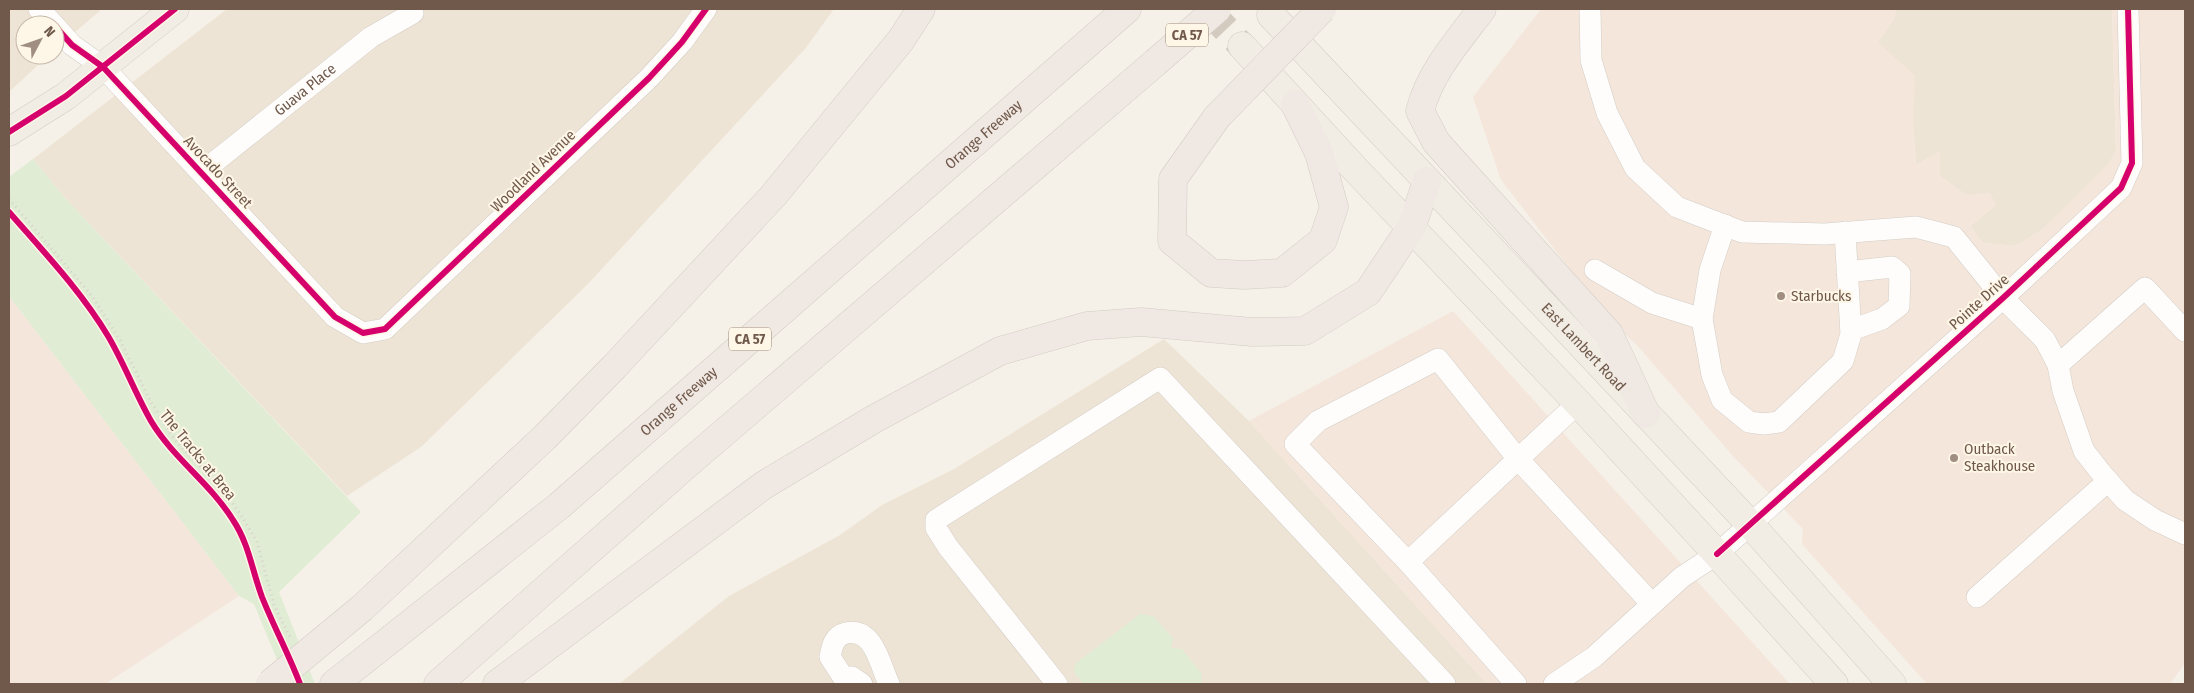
<svg xmlns="http://www.w3.org/2000/svg" width="2194" height="693" font-family="'Fira Sans Condensed',sans-serif">
	<style>
		.residential { fill: #eee4d5 }
		.commercial { fill: #f5e6db }
		.green { fill: #e0ecd3 }
		.lines { fill: none; stroke-linecap: round; stroke-linejoin: round }
		.major-tunnel { stroke: #d4cbc0; stroke-width: 28; stroke-dasharray: 28 14; stroke-linecap: butt }
		.minor-casing { stroke: #d3cdc5; stroke-width: 22 }
		.major-casing { stroke: #d3ccc5; stroke-width: 29 }
		.highway-casing { stroke: #d3ccc5; stroke-width: 29 }
		.path { stroke: #d8d1cc; stroke-width: 3; stroke-dasharray: 1 4; stroke-linecap: butt }
		.minor { stroke: #fefdfc; stroke-width: 21 }
		.major { stroke: #f1ece4; stroke-width: 28 }
		.highway { stroke: #f0e8e3; stroke-width: 28 }
		.highway-bridge-casing { stroke: #d3ccc5; stroke-width: 29; stroke-linecap: butt }
		.highway-bridge { stroke: #f0e8e3; stroke-width: 28 }
		.cycleway-casing { stroke: #fef6e7; stroke-width: 9 }
		.cycleway { stroke: #d6006c; stroke-width: 6 }
		.poi-dot { fill: #9f8e81; stroke: #fef6e7; stroke-width: 2 }
		.labels { text-anchor: middle; stroke-width: 4; stroke-linejoin: round; paint-order: stroke }
		.shield { fill: #fef6e7; stroke: #9b8879; stroke-width: 1 }
		.shield-label { font-size: 14px; font-weight: bold; fill: #70594a }
		.street-label { font-size: 15px; fill: #70594a; stroke: #fef6e7 }
		.poi-label { font-size: 15px; fill: #70594a; stroke: #fef6e7; text-anchor: start }
	</style>
	<rect width="100%" height="100%" fill="#f5f1e8"/>
	<path class="residential" d="M9,9H102L55,49V25H25V55H49L9,92Z
		M227,9H834L805,49L587,285L421,447L347,496L64,197L33,159Z
		M1896,9H2112L2116,152L2106,167L2043,229L2016,246L1983,243L1970,226L1996,205L1966,195L1940,176L1939,152L1916,165L1913,122L1878,42L1894,19Z
		M1164,339L1249,421L1487,684H619L729,596L840,535L882,505L954,469Z"/>
	<path class="commercial" d="M1541,9H1896L1894,19L1878,42L1915,76L1913,122L1916,165L1940,151V176L1966,195L1990,193L1996,205L1970,226L1983,243L2016,246L2043,229L2106,167L2116,152L2112,9H2185V663L2170,684H1927L1802,544L1803,529L1732,455L1636,344L1610,321L1501,180L1473,97Z
		M9,296L239,596L105,684H9Z
		M1453,311L1790,684H1487L1249,421Z"/>
	<path class="green" d="M33,159L64,197L361,512L279,592L315,684H287L254,604L239,596L9,296V177Z
		M1140,614L1153,616L1173,638L1171,648L1182,649L1201,673L1202,684H1084L1074,672L1075,664Z"/>
	<g class="lines">
		<path class="major-tunnel" d="M1207,9L1242,46"/>
		<g class="minor-casing">
			<g id="minor">
				<path d="M39,9L54,25"/>
				<path d="M1590,9L1591,60L1607,113L1635,168L1677,207L1742,232L1825,234L1916,227L1954,237L2003,298L2045,340L2058,365L2063,391L2084,451L2102,474L2125,500L2155,520L2185,534"/>
				<path d="M55,26L72,45L103,67L335,317L363,333L385,329L649,78L682,42L706,9"/>
				<path id="s1" d="M202,172L371,37L413,13"/>
				<path d="M1595,270L1652,303L1702,319L1710,270L1725,225"/>
				<path d="M1847,272L1892,267L1900,274L1899,306L1882,319L1851,330"/>
				<path d="M1702,319L1712,375L1722,400L1749,422L1764,424L1779,422L1843,361L1851,334L1845,232"/>
				<path d="M2058,365L2145,288L2185,331"/>
				<path d="M1578,403L1408,562L1295,444L1318,421L1438,359L1518,459L1652,604"/>
				<path d="M1408,562L1516,684"/>
				<path d="M1977,597L2108,481"/>
				<path d="M862,684L852,677H843L830,657C832,646 834,636 846,633C874,627 880,665 889,684"/>
				<path d="M1057,684L948,547L936,528V520L1160,378L1445,684"/>
				<path d="M1554,684L1594,657L1682,577L1717,554L2003,298L2121,188L2132,163L2128,9"/>
			</g>
		</g>
		<g class="major-casing">
			<g id="major">
				<path id="s2" d="M1271,15L1750,524L1892,684"/>
				<path d="M1242,46L1356,170L1578,403L1717,554L1834,684"/>
				<path d="M9,132L66,96L175,9"/>
			</g>
		</g>
		<g class="highway-casing">
			<g id="highway">
				<path d="M1482,9C1458,41 1430,72 1420,111L1436,142L1609,334L1646,414"/>
				<path d="M1217,117L1173,179L1172,241L1211,273L1244,275L1282,273L1323,240L1334,207L1319,153L1295,104"/>
				<path d="M362,608L545,437L614,367L773,196L901,40L921,9"/>
				<path id="s3" d="M334,684L559,506L1127,9"/>
				<path d="M438,684L685,466L1156,62"/>
				<path d="M497,684L764,485L874,419L1000,351L1087,326L1141,322L1252,332L1305,331L1368,292L1412,226L1427,181"/>
			</g>
		</g>
		<path class="path" d="M9,199L92,296L120,340L151,402L175,440L225,492L244,520L257,542L274,605L291,639"/>
		<use href="#minor" class="minor"/>
		<use href="#major" class="major"/>
		<use href="#highway" class="highway"/>
		<g class="highway-bridge-casing">
			<path id="highway-bridge" d="M1156,62L1217,9
				M1217,117L1322,9
				M270,684L362,608"/>
		</g>
		<use href="#highway-bridge" class="highway-bridge"/>
		<g class="cycleway-casing">
			<path id="cycleway" d="M55,26L72,45L103,67L335,317L363,333L385,329L649,78L682,42L706,9
				M9,132L66,96L175,9
				M9,212C43,251 81,291 108,336C124,363 135,393 151,421C173,458 210,483 233,520C249,544 252,570 262,597C274,627 289,655 300,684
				M1717,554L2003,298L2121,188L2132,163L2128,9"/>
		</g>
		<use href="#cycleway" class="cycleway"/>
	</g>
	<g class="poi-dot">
		<circle cx="1781" cy="296" r="5"/>
		<circle cx="1954" cy="458" r="5"/>
	</g>
	<g class="labels">
		<g class="shield">
			<rect x="1166" y="23.5" width="42" height="23" rx="4"/>
			<rect x="729" y="327.5" width="42" height="23" rx="4"/>
		</g>
		<g class="shield-label">
			<text x="1187" y="40">CA 57</text>
			<text x="750" y="344">CA 57</text>
		</g>
		<g class="street-label">
			<text dy="5" stroke="none"><textPath href="#s1" startOffset="132">Guava Place</textPath></text>
			<text dy="5" stroke="none"><textPath href="#s3" startOffset="851">Orange Freeway</textPath></text>
			<text transform="translate(533 171) rotate(-44)" y="5">Woodland Avenue</text>
			<text transform="translate(218 172) rotate(47)" y="5">Avocado Street</text>
			<text transform="translate(1979 302) rotate(-42)" y="5">Pointe Drive</text>
			<text dy="5" stroke="none"><textPath href="#s2" startOffset="456">East Lambert Road</textPath></text>
			<text dy="5" stroke="none"><textPath href="#s3" startOffset="446">Orange Freeway</textPath></text>
			<text transform="translate(198 455) rotate(51)" y="5">The Tracks at Brea</text>
		</g>
		<g class="poi-label">
			<text x="1791" y="301">Starbucks</text>
			<text x="1964" y="454">Outback<tspan x="1964" dy="17">Steakhouse</tspan></text>
		</g>
	</g>
	<rect width="2194" height="693" fill="none" stroke="#70594a" stroke-width="20"/>
	<g transform="translate(40 40) rotate(49)"><circle r="24" fill="#fef6e7" stroke="#c5b7a8"/>
	<path d="M0-4L9 19L0 12L-9 19Z" fill="#9f8e81"/>
	<text y="-8" font-size="14" font-weight="bold" text-anchor="middle" fill="#70594a">N</text>
	</g>
</svg>
